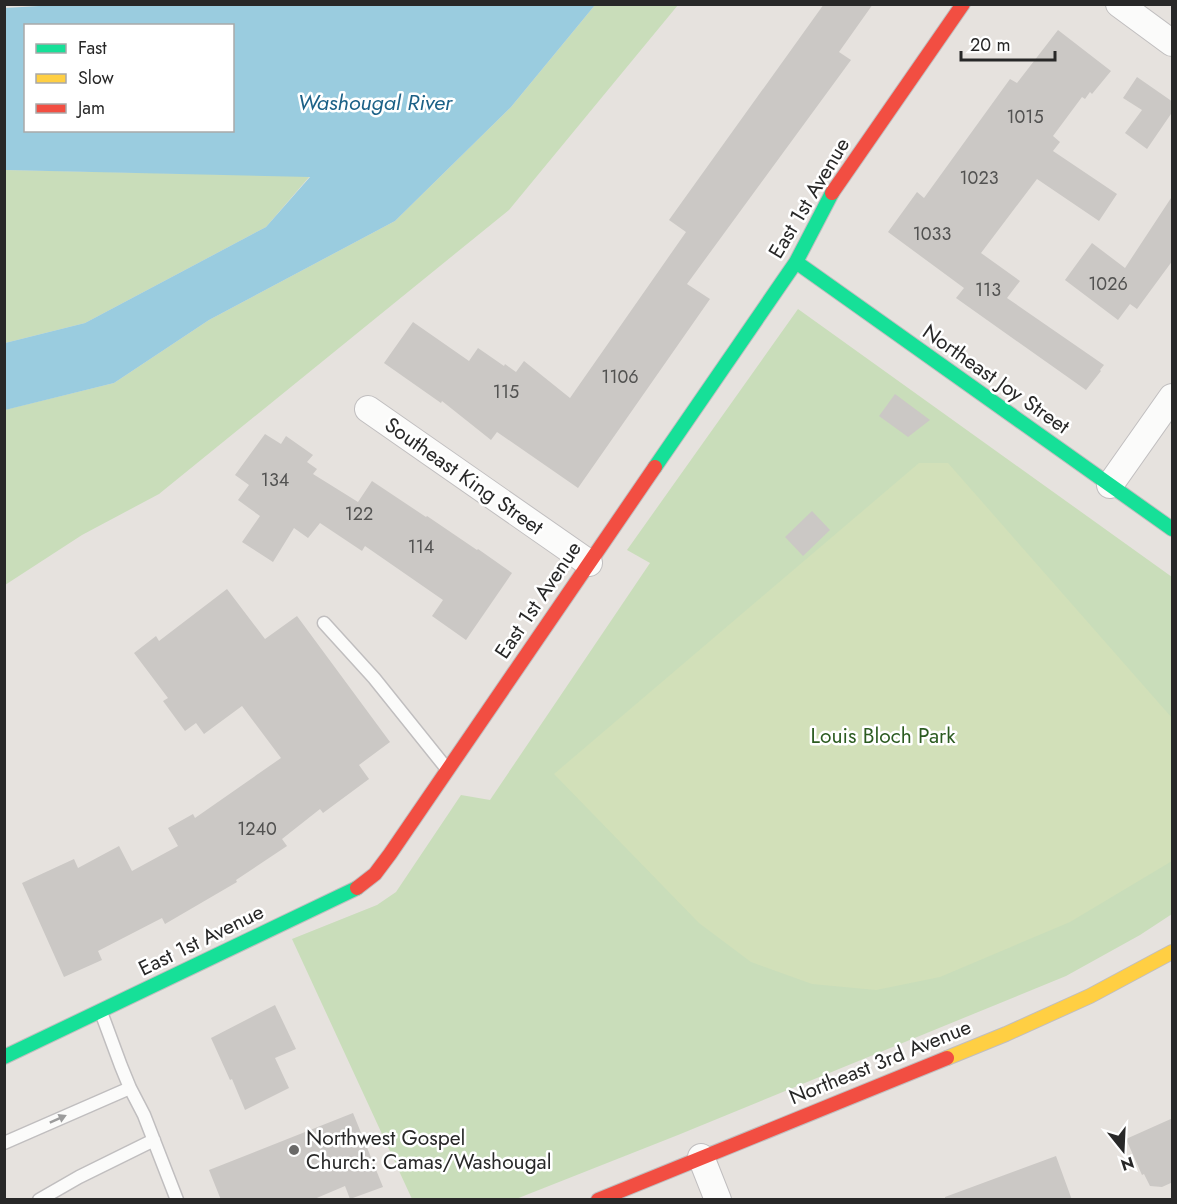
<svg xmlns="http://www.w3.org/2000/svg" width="1177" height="1204" font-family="Jost,sans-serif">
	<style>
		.green { fill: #c9ddba }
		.pitch { fill: #d2e0b9 }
		.water { fill: #9accdf; fill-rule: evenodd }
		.building { fill: #cbc8c5 }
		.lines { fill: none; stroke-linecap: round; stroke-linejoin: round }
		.lane-casing { stroke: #c0bebf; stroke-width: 15 }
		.street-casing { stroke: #c0bebf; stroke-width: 28 }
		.fast-casing { stroke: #c0bebf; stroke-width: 16 }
		.slow-casing { stroke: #c0bebf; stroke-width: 16 }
		.jam-casing { stroke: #c0bebf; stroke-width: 16 }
		.lane { stroke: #fbfbfa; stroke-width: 12 }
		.street { stroke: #fbfbfa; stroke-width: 26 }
		.fast { stroke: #16e098; stroke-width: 14 }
		.slow { stroke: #ffcf43; stroke-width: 14 }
		.jam { stroke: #f24e42; stroke-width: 14 }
		.oneway { fill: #9c9c9c }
		.poi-dot { fill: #6a6968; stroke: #fff; stroke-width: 2 }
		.labels { text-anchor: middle; stroke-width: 5; stroke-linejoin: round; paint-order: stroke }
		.number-label { font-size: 18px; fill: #525251 }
		.street-label { font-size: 21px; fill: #282828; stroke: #fff }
		.park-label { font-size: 21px; fill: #2c5b21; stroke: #fff }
		.poi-label { font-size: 21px; fill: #282828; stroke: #fff; text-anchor: start }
		.water-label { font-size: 22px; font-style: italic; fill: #1c6187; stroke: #fff }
	</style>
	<rect width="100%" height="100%" fill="#e6e2de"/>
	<path class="green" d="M595,5H678L509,210L159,494L82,535L5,585L4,410L114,383L209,320L395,221L511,107Z
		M4,170L310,176L266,227L85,323L5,343Z
		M798,309L1172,577V914L1140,935L1066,976L678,1135L516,1199H412L292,939L377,905L396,892L461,795L490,800L650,563L627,550Z"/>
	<path class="pitch" d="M919,463H948L1172,718V861L1070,922L940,977L876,990L812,984L751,962L699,923L554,774Z"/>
	<path class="water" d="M56,5V4L595,5L511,107L395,221L209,320L114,383L5,410V343L85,323L266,227L310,177L5,170V8ZM26,26H232V130H26Z"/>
	<path class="building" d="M824,4H873L839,52L851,60L687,284L710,299L578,488L497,432L491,440L442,401L441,403L384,363L413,322L469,361L478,348L504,366L505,364L516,372L524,361L570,398L686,232L669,220Z
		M1058,30L1111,71L1092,94L1090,92L1085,99L1082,97L1053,136L1060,142L1053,151L1117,194L1099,221L1037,179L981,253L1020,281L1007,298L1104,365L1100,370L1101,371L1086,390L956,298L964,288L888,232L917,192L924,198L1010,79L1017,83Z
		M1137,77L1173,102V111L1147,149L1125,133L1142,110L1123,98Z
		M1173,195V260L1137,309L1130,304L1118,320L1065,280L1092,243L1125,268Z
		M895,394L930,420L908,437L879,416Z
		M265,434L281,444L286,436L313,455L307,462L317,469L313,474L358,502L372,481L426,517L427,516L477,550L478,549L512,573L466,640L432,616L443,600L365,546L362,551L320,523L308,538L294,528L273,562L242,542L260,516L238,500L249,485L235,475Z
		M812,511L830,530L803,556L785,537Z
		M227,589L265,639L297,616L390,742L359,765L369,779L323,813L320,809L282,839L287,846L236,880L237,882L165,924L162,918L98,951L102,960L64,977L22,883L74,859L78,868L119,846L132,871L178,846L168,828L193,814L195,818L281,758L242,706L204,734L196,723L185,731L163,701L168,698L134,653L156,636L159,641Z
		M275,1005L296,1049L275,1058L289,1088L245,1110L232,1079L230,1080L211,1038Z
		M353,1113L383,1187L350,1199L345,1186L312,1200H221L209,1170Z
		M1173,1118V1182L1162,1187L1150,1186L1144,1174L1142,1175L1126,1139Z
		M1056,1156L1072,1200H945V1197Z"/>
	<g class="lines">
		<g class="lane-casing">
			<path id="lane" d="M324,623L374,678L447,769
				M101,1012L121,1066L130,1088L144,1115L177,1200
				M4,1143L130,1088
				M39,1200L79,1177L154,1140"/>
		</g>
		<g class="street-casing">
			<path id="street" d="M1119,4L1172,43
				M368,409L589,563
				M1110,485L1172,397
				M701,1157L718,1200"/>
		</g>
		<g class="fast-casing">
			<path id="fast" d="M796,262L1172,529
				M655,467L796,262L832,193
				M4,1057L357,888"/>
		</g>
		<g class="slow-casing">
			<path id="slow" d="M947,1058L1006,1034L1090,996L1172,952"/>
		</g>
		<g class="jam-casing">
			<path id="jam" d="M832,193L963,4
				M357,888L375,874L390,854L655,467
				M598,1200L947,1058"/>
		</g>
		<use href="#lane" class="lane"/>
		<use href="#street" class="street"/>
		<use href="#fast" class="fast"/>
		<use href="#slow" class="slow"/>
		<use href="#jam" class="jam"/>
	</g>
	<defs><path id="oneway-solid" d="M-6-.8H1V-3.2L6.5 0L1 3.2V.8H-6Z" transform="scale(1.5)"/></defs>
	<use class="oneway" href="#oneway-solid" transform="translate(58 1119) rotate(-24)"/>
	<circle class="poi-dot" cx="294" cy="1150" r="6"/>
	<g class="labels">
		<g class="number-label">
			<text x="1025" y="123">1015</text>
			<text x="979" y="184">1023</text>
			<text x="932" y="240">1033</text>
			<text x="1108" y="290">1026</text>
			<text x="988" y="296">113</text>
			<text x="620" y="383">1106</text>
			<text x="506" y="398">115</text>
			<text x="275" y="486">134</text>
			<text x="359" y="520">122</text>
			<text x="421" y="553">114</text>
			<text x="257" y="835">1240</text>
		</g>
		<g class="street-label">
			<text transform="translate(809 198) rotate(-59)" y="7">East 1st Avenue</text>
			<text transform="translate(996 379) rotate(35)" y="7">Northeast Joy Street</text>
			<text transform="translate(464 476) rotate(35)" y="7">Southeast King Street</text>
			<text transform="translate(538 600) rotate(-56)" y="7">East 1st Avenue</text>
			<text transform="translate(201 940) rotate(-26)" y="7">East 1st Avenue</text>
			<text transform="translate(880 1062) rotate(-22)" y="7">Northeast 3rd Avenue</text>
		</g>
		<g class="park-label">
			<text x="883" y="743">Louis Bloch Park</text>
		</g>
		<g class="poi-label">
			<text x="306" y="1145">Northwest Gospel<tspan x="306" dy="24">Church: Camas/Washougal</tspan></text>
		</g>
		<g class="water-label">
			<text x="375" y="110">Washougal River</text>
		</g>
	</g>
	<rect width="1177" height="1204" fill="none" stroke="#282828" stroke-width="12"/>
	<rect x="24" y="24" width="210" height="108" fill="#ffffff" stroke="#a9a9a9" stroke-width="1.5"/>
	<rect x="36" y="44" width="30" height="9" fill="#16e098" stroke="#a9a9a9" stroke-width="1.5"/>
	<text x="78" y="54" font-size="18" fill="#282828">Fast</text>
	<rect x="36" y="74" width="30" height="9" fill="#ffcf43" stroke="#a9a9a9" stroke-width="1.5"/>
	<text x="78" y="84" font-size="18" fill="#282828">Slow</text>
	<rect x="36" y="104" width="30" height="9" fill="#f24e42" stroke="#a9a9a9" stroke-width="1.5"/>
	<text x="78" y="114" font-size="18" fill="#282828">Jam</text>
	<g transform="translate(1123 1150) rotate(162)" stroke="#ffffff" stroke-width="4.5" paint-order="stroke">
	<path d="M0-4.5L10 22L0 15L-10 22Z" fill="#282828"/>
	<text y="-9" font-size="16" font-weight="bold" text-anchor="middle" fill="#282828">N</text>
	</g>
	<path d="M961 51v9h94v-9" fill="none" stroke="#282828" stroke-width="3"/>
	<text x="970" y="51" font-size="18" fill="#282828" stroke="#ffffff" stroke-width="4.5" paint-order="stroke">20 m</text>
</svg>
